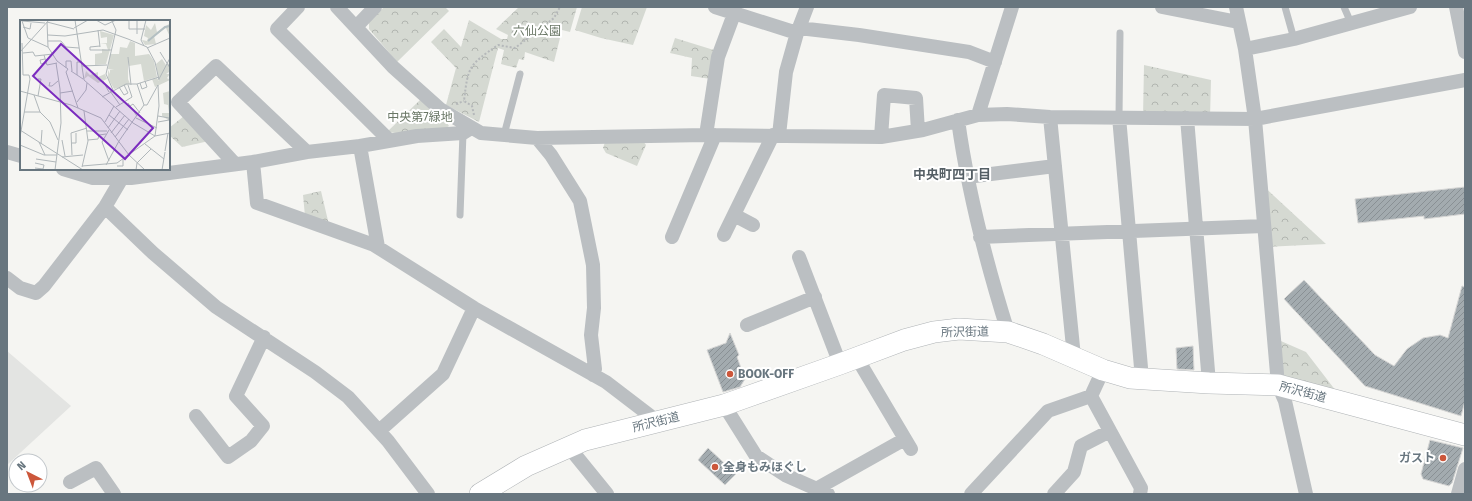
<svg xmlns="http://www.w3.org/2000/svg" width="1472" height="501" font-family="'Fira Sans','Noto Sans JP',sans-serif">
	<style>
		.built { fill: #e3e4e2 }
		.park { fill: url(#park-crowns) }
		.building { fill: url(#building-hatch); stroke: #d6d6d5 }
		.lines { fill: none; stroke-linecap: round; stroke-linejoin: round }
		.primary-casing { stroke: #afb3b6; stroke-width: 22 }
		.path { stroke: #b5b8ba; stroke-width: 2; stroke-dasharray: 2 2; stroke-linecap: butt }
		.lane { stroke: #bbbfc2; stroke-width: 7 }
		.street { stroke: #bbbfc2; stroke-width: 14 }
		.primary { stroke: #fff; stroke-width: 21 }
		.poi-dot { fill: #cc573b; stroke: #fff; stroke-width: 1.5 }
		.labels { text-anchor: middle; stroke-width: 4; stroke-linejoin: round; paint-order: stroke }
		.park-label { font-size: 12px; fill: #6a7766; stroke: #fff }
		.street-label { font-size: 12px; fill: #68767f; stroke: #fff }
		.poi-label { font-size: 12px; font-weight: bold; fill: #68767f; stroke: #fff; text-anchor: start }
		.neighbourhood-label { font-size: 13px; font-weight: bold; fill: #555f65; stroke: #fff }
		.inset-river { fill: none; stroke: #b3bfc2; stroke-width: 2 }
		.inset-road { fill: none; stroke: #b0b7ba; stroke-width: 1 }
		.view { fill: #7b2cbf; fill-opacity: 0.15; stroke: #7b2cbf; stroke-width: 2 }
		.inset-edge { fill: none; stroke: #68767f; stroke-width: 2 }
	</style>
	<defs>
		<pattern id="park-crowns" width="20" height="18" patternUnits="userSpaceOnUse"><rect width="20" height="18" fill="#d5d9d2"/><path d="M2 6a3 3 0 1 1 6 0M12 15a3 3 0 1 1 6 0" fill="none" stroke="#b1b5b0"/></pattern>
		<pattern id="building-hatch" width="6" height="6" patternUnits="userSpaceOnUse"><rect width="6" height="6" fill="#a3abaf"/><path d="M-1 1l2-2M0 6l6-6M5 7l2-2" fill="none" stroke="#899094"/></pattern>
	</defs>
	<rect width="100%" height="100%" fill="#f5f5f2"/>
	<path class="built" d="M7,351L71,406L7,465Z"/>
	<path class="park" d="M384,7H445L449,11L397,62L369,29V22Z
		M519,7H577L570,32L562,30L554,62L525,52L524,60L519,59L516,68L501,64L504,50L498,48L479,122L446,105L456,68L431,42L444,29L461,47L469,20L501,39H507L508,35L496,29Z
		M582,7H647L633,45L601,38L575,30Z
		M675,38L717,51L711,79L691,76L692,58L670,53Z
		M1144,65L1211,80L1210,118L1143,117Z
		M420,100L447,123L449,126L446,128L396,133L387,132Z
		M184,116L209,141L182,147L169,135V128Z
		M643,141L646,145L637,166L606,153L603,148L605,142Z
		M1260,183L1326,244L1266,247Z
		M321,191L329,225L305,216L303,195Z
		M1274,338L1306,352L1346,404L1278,385Z"/>
	<path class="building" d="M1465,187V214L1424,219V216L1358,223L1355,199Z
		M1304,280L1375,355L1394,366L1407,349L1423,338L1440,335L1448,338L1462,286L1465,287V401L1461,416L1365,386L1284,299Z
		M730,333L739,355L737,357L745,379L740,387L723,392L707,350L726,343Z
		M1193,346L1194,370L1177,369L1176,348Z
		M1430,440L1463,448L1452,483L1449,486L1423,479L1421,474Z
		M708,448L736,474L725,485L698,460Z"/>
	<g class="lines">
		<g class="primary-casing">
			<path id="primary" d="M480,494L526,466L585,440L724,405L840,364L904,340L934,332L959,329L1008,332L1043,344L1103,370L1130,378L1209,383L1278,385L1465,435"/>
		</g>
		<path class="path" d="M456,104L464,101
			M474,115L472,106L464,101C468,66 469,65 498,45L515,48L554,18L560,7"/>
		<path class="lane" d="M1285,7L1294,39
			M1344,7L1351,23
			M1119,117L1120,33
			M504,135L520,74
			M460,215L463,133"/>
		<path class="street" d="M298,7L277,29L389,140
			M337,7L393,67L440,109L481,133L537,138L706,135L881,137L923,130L978,115L1007,114L1050,117L1255,119L1465,80
			M715,7L797,33
			M1162,7L1238,22
			M1236,7L1245,49L1255,119L1278,385L1285,401L1306,494
			M1456,7L1465,52
			M356,27L375,7
			M799,28L859,35L969,52L995,62
			M1245,49L1294,39L1410,7
			M978,115L1012,7
			M1050,117L1074,357
			M1119,117L1142,379
			M1187,118L1209,383
			M958,120C968,193 986,262 1008,332
			M706,135L718,57L734,14
			M779,135L786,72L797,33L807,7
			M881,137L884,95L916,98L918,131
			M537,138L551,155L580,201L593,265L594,308L591,335L595,369L593,375
			M360,146L378,247
			M7,152L21,156
			M253,162L307,152L360,146L417,136L463,133L471,128
			M235,164L178,102L216,66L307,152
			M63,169L93,178H131L253,162L257,203L374,245L474,308L606,382L657,421
			M967,177L1055,166
			M105,207L153,253L216,307L315,372L348,397L388,441L428,494
			M734,215L753,225
			M724,235L773,135
			M672,237L715,135
			M980,237L1264,226
			M799,257L840,364
			M7,278L20,288L36,293L44,286L105,207L122,178
			M747,325L815,297
			M857,358L911,449
			M1103,370L1091,396L1141,488L1140,494
			M724,405L756,456L785,475L828,494
			M196,416L228,457L251,441L263,426L236,396L264,337
			M379,431L443,374L474,308
			M568,446L607,494
			M70,482L96,468L114,494
			M816,489L905,439
			M971,494L1048,411L1091,396
			M1054,494L1074,472L1081,446L1110,431
			M1458,494L1465,469"/>
		<use href="#primary" class="primary"/>
	</g>
	<g class="poi-dot">
		<circle cx="730" cy="374" r="4"/>
		<circle cx="1443" cy="458" r="4"/>
		<circle cx="715" cy="467" r="4"/>
	</g>
	<g class="labels">
		<g class="park-label">
			<text x="537" y="35">六仙公園</text>
			<text x="420" y="121">中央第7緑地</text>
		</g>
		<g class="street-label">
			<text transform="translate(965 332) rotate(-1)" y="4">所沢街道</text>
			<text transform="translate(1303 392) rotate(15)" y="4">所沢街道</text>
			<text transform="translate(656 422) rotate(-14)" y="4">所沢街道</text>
		</g>
		<g class="poi-label">
			<text x="738" y="378">BOOK-OFF</text>
			<text x="1435" y="462" text-anchor="end">ガスト</text>
			<text x="723" y="471">全身もみほぐし</text>
		</g>
		<g class="neighbourhood-label">
			<text x="952" y="179">中央町四丁目</text>
		</g>
	</g>
	<g transform="translate(20 20)">
		<rect width="150" height="150" fill="#f5f5f2"/>
		<path d="M135,3L137,12L149,4L150,17L146,8L134,16L136,24L125,25L122,20L127,21L128,18L124,16L126,5L131,10ZM142,39L146,45L150,43L149,52L146,54H150L147,58L150,60L135,67L132,59L137,58L139,61L136,44ZM150,71V101L142,96V93H149L148,85L144,84L143,73Z" fill="#d5d9d2"/>
		<path d="M80,11L94,15L86,44L75,45V34L82,33V29L88,30L86,24H80L87,23V17L81,18ZM110,21L115,23V36L129,34L134,41L137,57L124,61L121,44L109,46L108,37V59L110,64L94,69L88,58V50L90,54V50H94L88,49L90,34H99L100,27L107,28ZM66,51L70,55L78,52V57L85,54L87,59L78,63L68,56L64,59Z" fill="#d5d9d2"/>
		<path class="inset-river" d="M128,21L145,7L150,6"/>
		<path class="inset-road" d="M55,0L64,60L113,103L135,116M76,0L85,5L96,0M109,0V9H125M2,1L8,18L28,27M2,1L25,3M92,1L96,10L86,54L93,70M3,7L10,9L11,3M54,8L68,0M54,9L27,2L28,27L37,41L48,49L46,52L58,88M78,10L80,27M117,14V0M28,15L45,16L83,10L108,19L127,27L135,42L139,60M28,21H41L46,27L59,28M80,26L70,27V30H91M124,26L121,20L126,0M127,28L150,18M0,32L29,0M140,32L150,48M3,33L13,32L15,36L33,34M24,35L27,45L37,43M108,37L111,65M25,39L20,40L21,44L26,43M62,46L87,45M46,48V41H51L52,51M51,51L63,59M57,55V42H62M139,59L150,38M83,61L89,72M30,62L29,66H32L38,61M120,63L122,69L127,67L125,61M117,64L124,85M99,67L104,75L108,73L104,65M0,71L51,85L81,98L109,135L125,150M90,71L100,85M40,73L53,71M14,75L20,92L30,102L38,120M18,76L21,59H18M82,77L106,64H117L139,57M57,82L66,70L67,63M108,83L117,96M110,86L113,84L120,93M96,87L112,77L108,65M4,92H20M89,95L108,110M116,98L137,108M85,102L94,86M138,102L149,100V98L138,96M88,108L100,91M0,110L63,150M67,111H87M91,113L105,95M135,116L139,86L138,65M0,117L10,59L9,55H3L2,23M95,117L109,99M42,120L45,136M68,120L78,119L79,115L86,114M19,122L25,135M52,123H56V113M21,124L22,110M125,124L144,139M0,125L24,135H37M145,131L148,113M52,135L51,113L67,108M42,137L63,135M16,139L36,142M89,141L82,122L89,110M86,145L99,121L124,85H127L138,65M62,146L97,143L135,116L150,113M97,146H103V139M62,147L68,121L64,91M15,148L23,149L24,145L15,143M35,150L41,103L40,69L36,43M116,150L117,143L131,129M142,150L145,132"/>
		<path class="view" d="M41,24L133,108L105,139L13,56Z"/>
		<rect width="150" height="150" class="inset-edge"/>
	</g>
	<rect width="1472" height="501" fill="none" stroke="#68767f" stroke-width="16"/>
	<g transform="translate(28 473) rotate(318)"><circle r="19" fill="#ffffff" stroke="#c3c8cc"/>
	<path d="M0-3L7 15L0 10L-7 15Z" fill="#cc573b"/>
	<text y="-6" font-size="11" font-weight="bold" text-anchor="middle" fill="#68767f">N</text>
	</g>
</svg>
